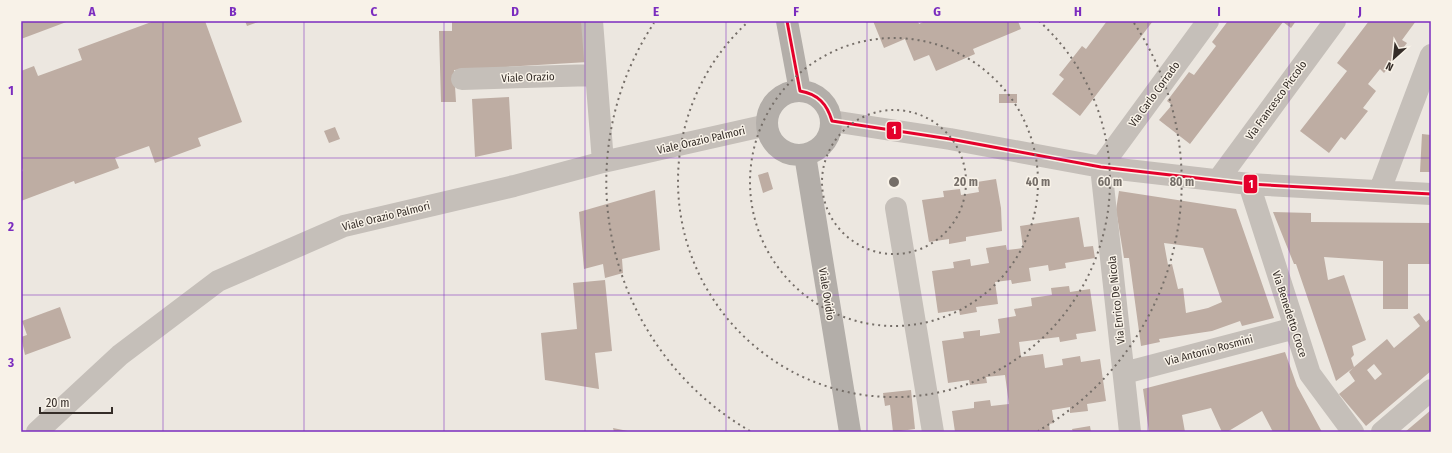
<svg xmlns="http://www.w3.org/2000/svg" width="1452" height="453" font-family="'Fira Sans Condensed',sans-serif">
<rect width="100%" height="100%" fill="#ece7e0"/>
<!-- building -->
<path fill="#beada3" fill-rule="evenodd" d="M21 21H69L21 39Z
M154 21H205L242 122 198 138 201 146 155 163 149 146 115 158 119 168 75 184 74 181 21 201V172L23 171 21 165V71L34 66 38 76 82 60 78 49Z
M245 21H261L247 26Z
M452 21H586L588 62 454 70 456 102H441L439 31H452Z
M873 21H918L919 24 925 21H1018L1021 29 973 49 975 54 936 71 929 55 914 61 905 39 884 48Z
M1107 21H1153L1080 116 1052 94 1064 79 1059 75 1082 46 1086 49Z
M1228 21H1296L1291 28 1283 22 1190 144 1159 120 1172 105 1167 101 1189 72 1194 75 1216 46 1212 42Z
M1369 21H1416L1402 40 1407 43 1384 73 1380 69 1368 84 1376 91 1363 108 1368 111 1345 140 1341 137 1329 153 1300 131 1347 71 1337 63Z
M999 94H1017V103H999Z
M509 97 512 149 475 157 472 99Z
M335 127 340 139 329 143 324 131Z
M1422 134 1431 135V172H1420Z
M768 172 773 189 763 193 758 175Z
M996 179 1001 208 1002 231 966 237V241L949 244V239L929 242 922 200 944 197 943 191 960 189 961 195 979 192 977 182Z
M655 190 660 250 622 259 623 273 605 278 603 264 584 269 579 212Z
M1119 191 1236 209 1274 318 1242 326 1240 321 1212 331 1159 339 1160 342 1141 346 1129 258H1124L1116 210ZM1164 243 1203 248 1222 302 1208 308 1186 313 1183 288 1178 289 1172 264 1168 265Z
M1273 212 1311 213V222L1431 223V264H1408V309H1383V261L1324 257 1328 280 1344 275 1366 340 1352 346 1354 355 1351 358 1354 367 1387 339 1394 348 1420 326 1413 317 1419 313 1426 322 1431 318V371L1366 426 1339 394 1355 381 1349 372 1353 368 1336 381 1296 264H1294ZM1374 364 1382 374 1375 380 1367 370Z
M1079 217 1084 247 1093 246 1095 258 1065 263 1066 268 1049 271 1048 265 1029 268 1031 281 1012 284 1011 280 995 282 998 304 976 307 977 312 960 315 959 310 938 313 932 271 954 268 953 262 970 259 971 266 989 263 986 248 1006 245 1007 250 1023 248 1020 226Z
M605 280 612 351 595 353 599 389 545 380 541 333 577 329 573 283Z
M1069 286 1070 292 1090 289 1096 331 1076 334 1077 339 1060 342 1059 337 1019 342 1021 357 1043 354 1045 368 1063 365 1062 359 1080 356 1081 362 1100 359 1106 401 1087 404 1088 411 1070 413V407L1052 410 1054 423 1049 424 1050 432H955L952 411 974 408V402L990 400 991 406 1009 404 1005 375 986 377 987 383 970 385 969 380 948 383 942 341 964 338 963 332 980 330V336L1000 333 998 319 1016 316 1014 309 1032 306 1031 298 1052 295 1051 288Z
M60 307 71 338 25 355 21 337 27 335 22 321Z
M1285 352 1297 386 1322 432H1273L1262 411 1227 432H1222L1211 408 1182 415 1185 432H1149L1143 389Z
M911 390 915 429 893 432 890 405 885 406 883 393Z
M1431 410V432H1405Z
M1090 426 1091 432H1073L1072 429Z
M613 428 628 431V432H614Z"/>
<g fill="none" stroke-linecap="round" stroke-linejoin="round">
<!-- minor -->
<path stroke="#c5bfb9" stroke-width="22" d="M592 21 603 162
M462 79 595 75
M832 121 950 139 1101 167 1249 184 1431 194
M1218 180 1335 21
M1249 184 1310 374 1353 432
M1380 190 1431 55
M896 208 933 432
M1124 373 1295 328
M37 432 120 355 218 281 344 226 514 186 603 162 767 125
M1130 432 1101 167 1208 21
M1382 432 1431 390"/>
<!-- major -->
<path stroke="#b3aea9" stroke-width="22" d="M787 21 800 91
M767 123a32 32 0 1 1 64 0a32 32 0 1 1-64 0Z
M805 155 850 432"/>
<defs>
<path id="bus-1" d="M787 21 800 91C818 94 827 104 832 121L950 139 1101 167 1249 184 1431 194"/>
</defs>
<!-- bus-1 casing -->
<use href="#bus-1" stroke="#f8f2e8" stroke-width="6"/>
<!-- bus-1 -->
<use href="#bus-1" stroke="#e4002b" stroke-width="3"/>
</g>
<!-- grid -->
<path fill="none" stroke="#7b2cbf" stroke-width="1" stroke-opacity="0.55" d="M163 21V432M304 21V432M444 21V432M585 21V432M726 21V432M867 21V432M1008 21V432M1148 21V432M1289 21V432M21 158H1431M21 295H1431"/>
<!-- distance rings -->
<g fill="none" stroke="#756e68" stroke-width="2" stroke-dasharray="2 4">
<circle cx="894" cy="182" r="72"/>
<circle cx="894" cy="182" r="144"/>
<path d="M1039 21A216 216 0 1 1 749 21"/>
<path d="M750 431A288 288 0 0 1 654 23M1134 23A288 288 0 0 1 1038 431"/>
</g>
<g text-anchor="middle" stroke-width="3" stroke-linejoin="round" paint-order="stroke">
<!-- street labels -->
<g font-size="11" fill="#352d28" stroke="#f8f2e8">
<text transform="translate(528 77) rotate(-2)" y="4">Viale Orazio</text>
<text transform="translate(1154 94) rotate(-54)" y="4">Via Carlo Corrado</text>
<text transform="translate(1276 100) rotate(-54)" y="4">Via Francesco Piccolo</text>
<text transform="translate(701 140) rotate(-13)" y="4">Viale Orazio Palmori</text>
<text transform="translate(386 216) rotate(-14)" y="4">Viale Orazio Palmori</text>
<text transform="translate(827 294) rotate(81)" y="4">Viale Ovidio</text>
<text transform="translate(1116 300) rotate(-96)" y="4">Via Enrico De Nicola</text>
<text transform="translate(1290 314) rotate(72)" y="4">Via Benedetto Croce</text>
<text transform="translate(1209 350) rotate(-15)" y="4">Via Antonio Rosmini</text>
</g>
</g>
<circle cx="894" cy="182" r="6" fill="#756e68" stroke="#f8f2e8" stroke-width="2"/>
<g font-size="12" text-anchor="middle" font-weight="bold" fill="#756e68" stroke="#f8f2e8" stroke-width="3" stroke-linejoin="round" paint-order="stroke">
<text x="966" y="186">20 m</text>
<text x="1038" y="186">40 m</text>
<text x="1110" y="186">60 m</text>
<text x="1182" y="186">80 m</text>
</g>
<g stroke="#f8f2e8" stroke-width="1.5">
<rect x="886" y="121" width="16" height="19" rx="4" fill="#e4002b"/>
<rect x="1243" y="174" width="15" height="20" rx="4" fill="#e4002b"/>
</g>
<g font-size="11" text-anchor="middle" font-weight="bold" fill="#fff">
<text x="894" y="134">1</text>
<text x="1251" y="188">1</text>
</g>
<!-- border -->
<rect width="1452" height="453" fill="none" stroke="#f8f2e8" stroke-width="44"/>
<!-- north arrow -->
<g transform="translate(1394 58) rotate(207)" stroke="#f8f2e8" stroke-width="3" paint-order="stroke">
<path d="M0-3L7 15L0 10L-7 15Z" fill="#352d28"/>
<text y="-6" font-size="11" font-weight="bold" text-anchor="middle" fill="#352d28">N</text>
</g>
<!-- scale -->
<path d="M40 407v6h72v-6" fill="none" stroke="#352d28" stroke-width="2"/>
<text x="46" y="407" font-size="12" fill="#352d28" stroke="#f8f2e8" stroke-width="3" paint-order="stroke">20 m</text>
<rect x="22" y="22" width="1408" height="409" fill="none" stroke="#7b2cbf" stroke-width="1.5"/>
<g font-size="13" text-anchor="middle" font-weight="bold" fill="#7b2cbf">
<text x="92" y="16">A</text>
<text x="233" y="16">B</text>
<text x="374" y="16">C</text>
<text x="515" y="16">D</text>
<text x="656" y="16">E</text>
<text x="796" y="16">F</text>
<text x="937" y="16">G</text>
<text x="1078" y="16">H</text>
<text x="1219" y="16">I</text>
<text x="1360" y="16">J</text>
<text x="11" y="95">1</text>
<text x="11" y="231">2</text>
<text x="11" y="367">3</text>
</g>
</svg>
